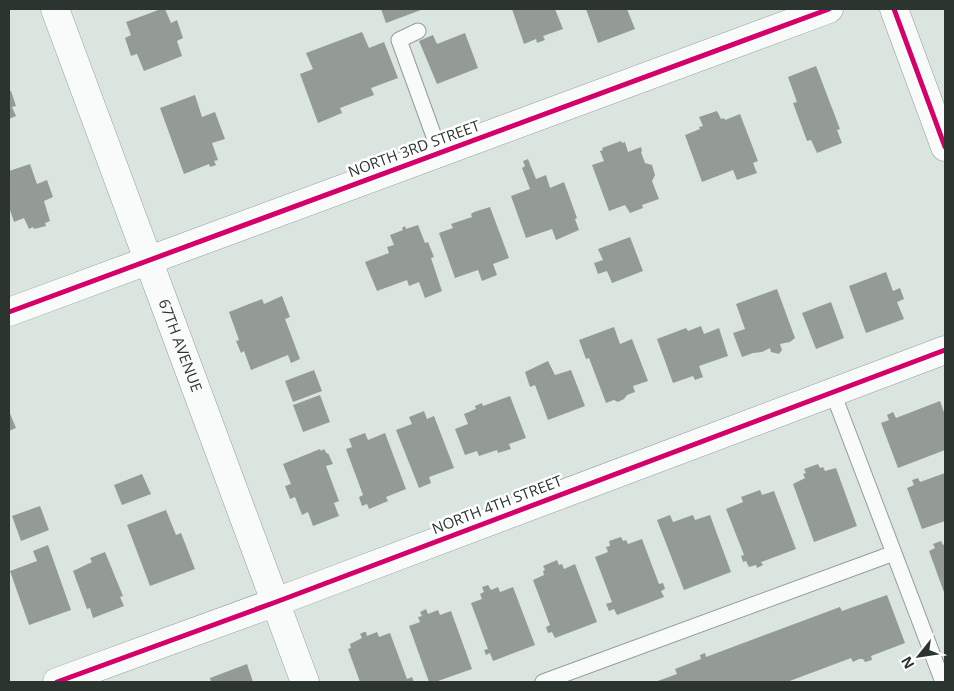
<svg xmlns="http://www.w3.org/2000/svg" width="954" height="691" font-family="'Open Sans',sans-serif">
<rect width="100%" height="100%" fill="#dae5e0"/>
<!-- building -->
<path fill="#949b96" d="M161 9H165L171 23 177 20 183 38 177 41 182 56 144 71 137 54 131 56 125 38 131 35 126 22Z
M381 9H421V10L386 23Z
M512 9H555L563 29 543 36 545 40 537 43 536 39 524 44Z
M586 9H627L635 29 598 43Z
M362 32 369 48 384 42 398 78 371 88 374 95 340 108 342 113 318 123 300 74 313 69 306 53Z
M465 33 478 68 437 84 419 41 433 35 437 44Z
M816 66 840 129 837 130 842 143 817 153 811 140 807 141 793 103 797 102 788 77Z
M9 91H11L16 106 12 107 16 116 9 119Z
M195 95 202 117 215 112 225 139 212 143 218 160 214 161 216 165 210 167 209 164 184 174 160 108Z
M717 111 721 119 724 118 725 120 740 114 758 161 753 163 757 173 737 180 733 170 702 182 685 135 700 129 699 127 703 126 699 117Z
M621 141 622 143 625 142 628 152 641 147 642 151 641 152 645 163 652 165 655 175 652 181 659 199 642 205 643 208 630 213 625 205 609 211 592 165 604 161 600 151 603 150 602 148Z
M528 159 536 179 546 175 550 188 564 182 577 218 575 219 579 230 556 240 552 229 526 238 511 196 530 189 522 168 525 166 523 161Z
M30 164 37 184 47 180 53 197 44 201 50 221 45 223 46 226 34 229 33 227 29 229 24 218 14 222 9 207V171Z
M490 207 509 258 493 264 497 275 482 281 478 270 455 278 439 233 453 228 451 224 472 217 471 214 474 212Z
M418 225 425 243 428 242 434 257 431 258 442 291 425 298 419 282 409 286 407 280 377 291 365 262 389 253 387 247 394 245 390 235 403 230 402 228 405 226 406 229Z
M630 237 643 271 612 283 607 271 598 274 594 263 603 260 598 249Z
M886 272 893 291 900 288 904 299 897 302 904 319 866 333 849 286Z
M777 289 795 338 790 342 780 344 782 350 779 354 771 352 770 348 762 352 753 353 742 357 733 333 745 329 736 304Z
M282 296 290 317 285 319 300 359 291 363 288 355 251 370 244 351 241 353 236 341 239 340 229 312 262 299 264 304Z
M831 302 844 338 816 349 802 313Z
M701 326 704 334 719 328 728 356 699 366 703 377 695 380 693 376 673 383 657 339 686 328 688 331Z
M614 327 620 344 632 339 648 381 633 386 635 392 627 395 624 399 618 402 614 400 606 403 589 358 586 359 579 340Z
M548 361 555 375 571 370 585 406 548 420 535 385 530 387 525 372Z
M314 370 322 391 293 402 285 381Z
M320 395 330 422 303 432 293 405Z
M510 396 526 438 509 444 511 449 498 453 497 450 479 456 477 451 465 455 455 429 468 424 464 414 476 409 475 406 482 403 483 406Z
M940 401 945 415V450L898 468 881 423 889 420 887 415 893 412 896 418Z
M9 411 16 428 9 431Z
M424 411 427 419 434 416 454 468 429 477 431 483 419 488 396 430 412 424 409 417Z
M365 433 368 440 385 433 406 489 386 497 388 501 369 509 367 504 362 506 359 497 363 495 346 449 352 447 349 439Z
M320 449 321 451 324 449 327 454 328 453 333 464 326 466 339 501 334 503 339 516 313 526 308 512 302 515 295 497 290 499 285 486 291 484 283 464Z
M818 464 820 468 823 467 825 471 836 468 857 526 814 542 793 484 805 478 803 474 806 473 804 469Z
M945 473V521L922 529 907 488 914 485 912 480 918 478 920 482Z
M142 474 151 494 122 505 114 485Z
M760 490 762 495 774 491 796 549 761 562 763 565 757 568 756 565 749 567 746 561 743 562 741 556 744 555 726 509 743 502 741 497Z
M40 506 49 530 21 541 12 516Z
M166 510 176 535 181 533 195 569 150 586 127 525Z
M670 515 673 522 693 515 695 520 710 515 731 572 684 590 657 520Z
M621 537 623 541 626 540 628 544 642 539 659 584 663 583 665 589 661 591 664 597 617 615 614 609 609 611 606 604 612 602 595 557 608 552 606 547 610 546 609 541Z
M941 541 943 545 945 544V595L929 551 935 548 933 544Z
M48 545 71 610 29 625 10 571 37 561 33 551Z
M105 552 123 596 120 597 124 606 93 618 90 608 87 609 73 571 92 562 90 558Z
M557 560 559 565 562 564 564 569 575 564 597 622 555 638 552 632 548 633 546 627 550 625 533 580 544 575 543 571 545 570 543 566Z
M488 585 491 590 498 587 500 592 513 587 535 645 493 661 490 653 486 655 484 650 488 649 471 603 482 599 480 594 484 592 482 587Z
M887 595 905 643 871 656 872 660 865 662 863 659H859L853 662 851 658 787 682H655L677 674 675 669 701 659 700 655 705 653 706 657 840 607 842 611Z
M426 609 428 614 438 610 440 615 451 611 472 669 435 682H429L409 626 420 622 418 617 422 616 420 612Z
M364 632H366L367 636 377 632 379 637 390 633 407 679 412 677 414 682H360L348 649 351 648 350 644 362 638 360 634Z
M247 664 253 682H211L210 678Z"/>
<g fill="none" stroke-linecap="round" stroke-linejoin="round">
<defs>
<path id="service" d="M418 31 399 40 440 153
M833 393 943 682
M543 682 894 553"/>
<g id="minor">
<path id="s1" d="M55 9 305 682"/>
<path d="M9 312 829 9"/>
<path d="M57 682 276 602 945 350"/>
</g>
<path id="tertiary" d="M894 9 945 147"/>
</defs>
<!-- service casing -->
<use href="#service" stroke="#949c98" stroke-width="17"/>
<!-- minor casing -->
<use href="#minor" stroke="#949c98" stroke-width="29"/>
<!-- tertiary casing -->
<use href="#tertiary" stroke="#949c98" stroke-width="29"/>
<!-- service -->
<use href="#service" stroke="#f9fbfa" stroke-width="15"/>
<!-- minor -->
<use href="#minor" stroke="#f9fbfa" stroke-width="28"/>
<!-- tertiary -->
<use href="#tertiary" stroke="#f9fbfa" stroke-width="28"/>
<defs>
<path id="cycleway" d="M894 9 945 147
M9 312 829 9
M57 682 276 602 945 350"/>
</defs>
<!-- cycleway casing -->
<use href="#cycleway" stroke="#fff" stroke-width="8"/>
<!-- cycleway -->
<use href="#cycleway" stroke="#d6006c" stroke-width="5"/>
</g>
<g text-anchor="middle" stroke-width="5" stroke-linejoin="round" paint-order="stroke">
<!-- street labels -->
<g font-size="15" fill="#2c3430" stroke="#fff">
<text transform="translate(414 149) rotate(-20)" y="5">NORTH 3RD STREET</text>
<text dy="5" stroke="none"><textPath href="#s1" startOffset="359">67TH AVENUE</textPath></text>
<text transform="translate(497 505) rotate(-21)" y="5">NORTH 4TH STREET</text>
</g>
</g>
<!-- border -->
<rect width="954" height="691" fill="none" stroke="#2c3430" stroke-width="20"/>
<!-- north arrow -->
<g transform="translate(919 656) rotate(240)" stroke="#ffffff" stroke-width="4" paint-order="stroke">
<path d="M0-4L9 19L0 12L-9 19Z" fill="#2c3430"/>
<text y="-8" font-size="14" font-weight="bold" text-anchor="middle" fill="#2c3430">N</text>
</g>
</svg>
